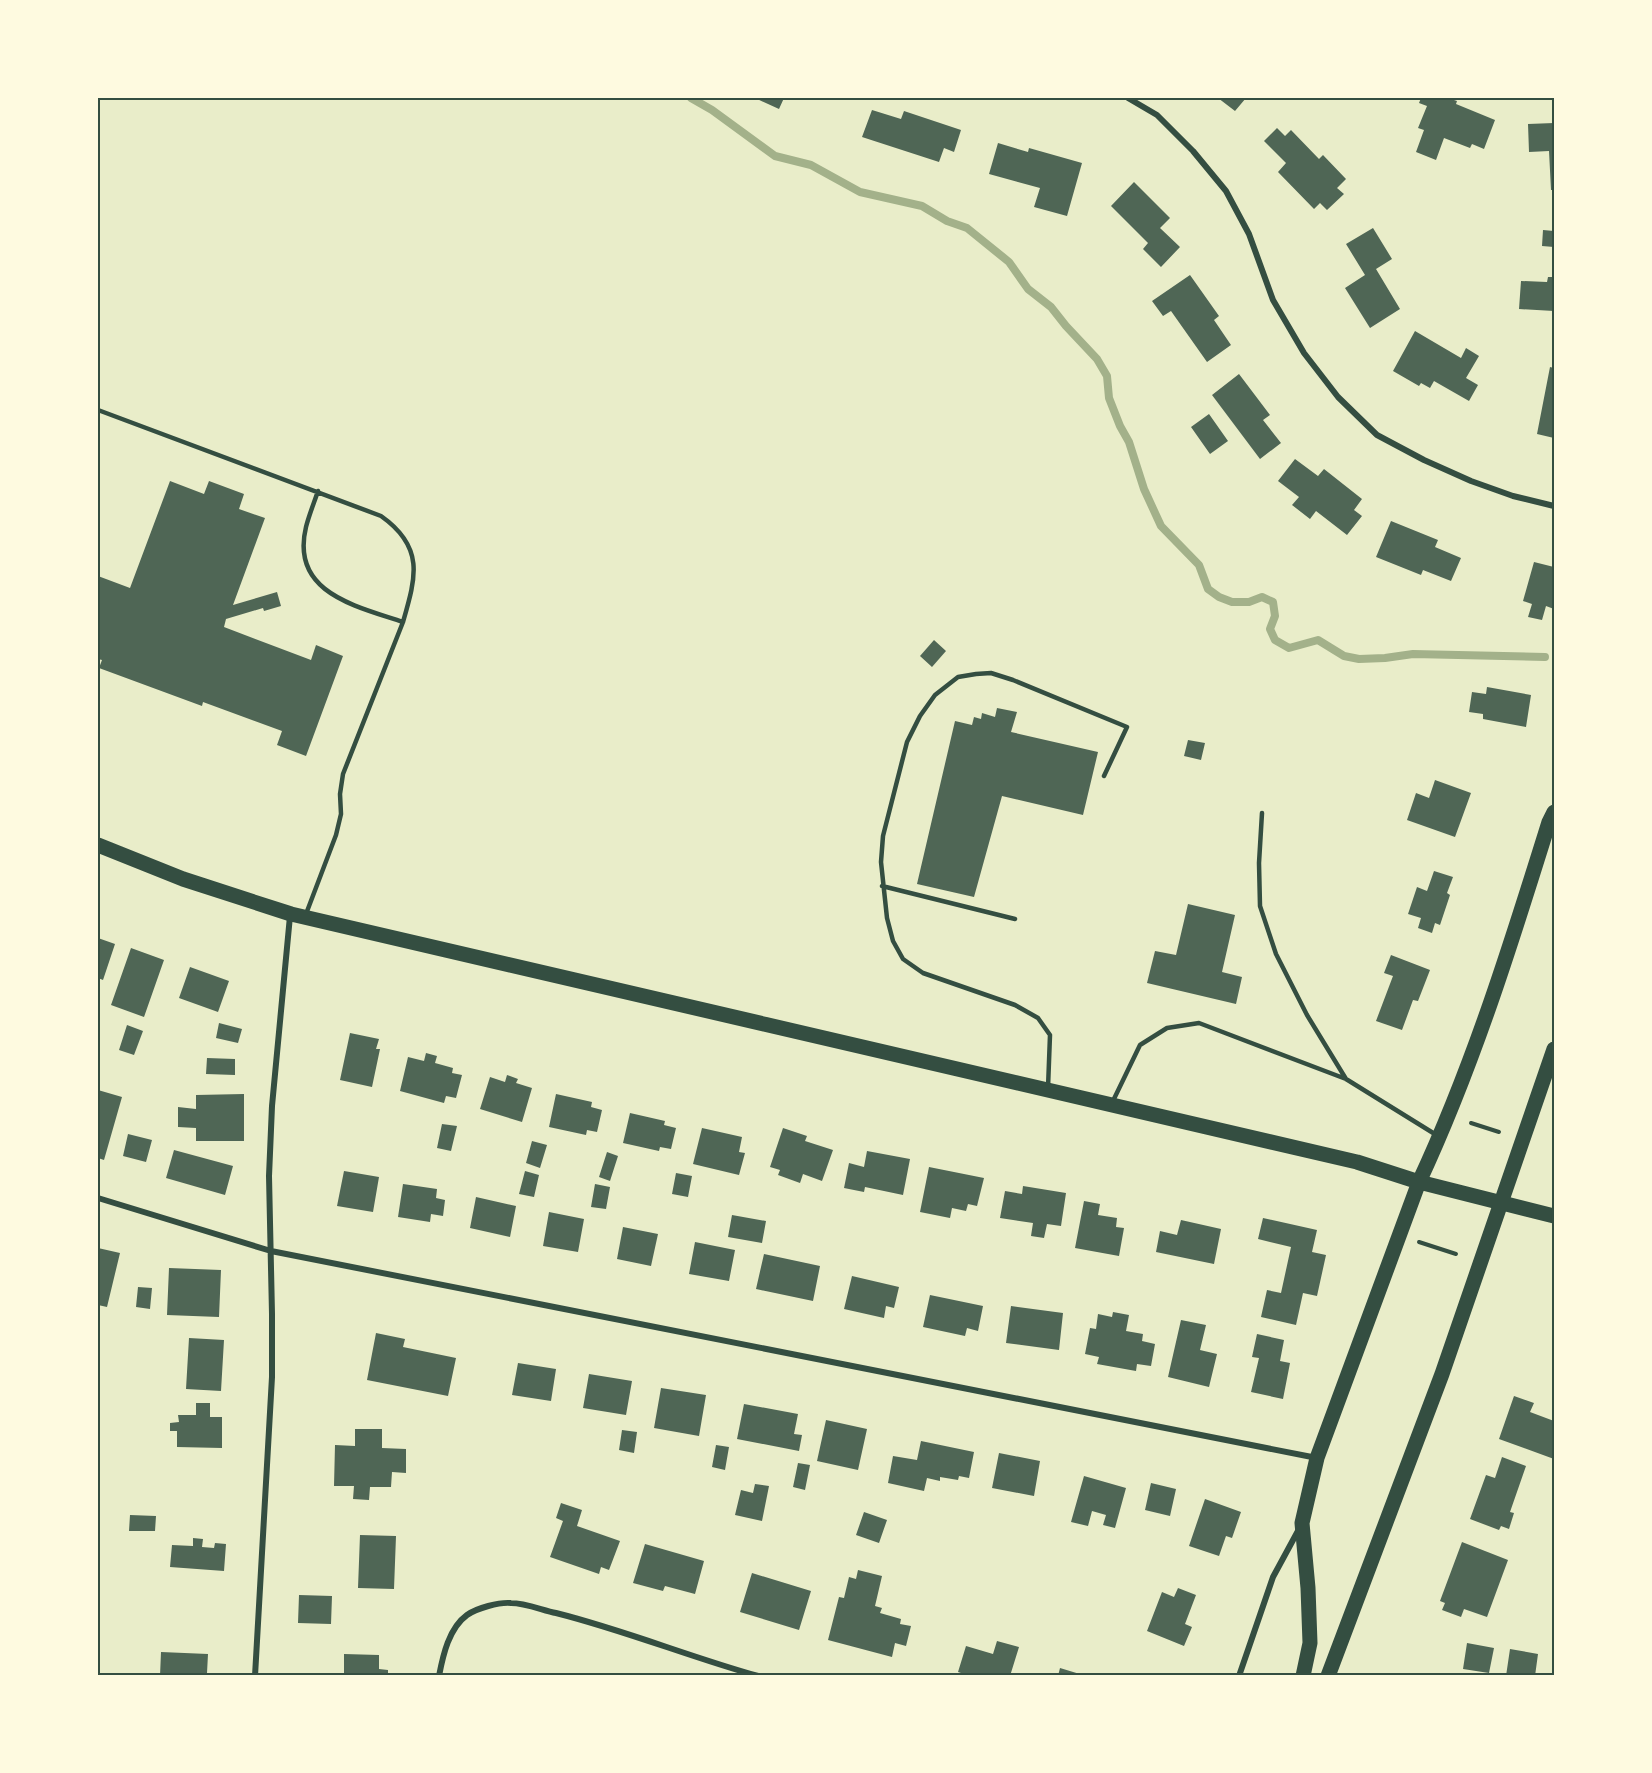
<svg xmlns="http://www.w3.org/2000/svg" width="1652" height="1773" font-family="'Fira Sans',sans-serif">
<rect width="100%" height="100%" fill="#e9edc9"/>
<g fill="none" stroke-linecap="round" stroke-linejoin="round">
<!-- stream -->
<path stroke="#a3b18a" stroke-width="8" d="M691 98 712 110 775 156 811 165 860 192 922 206 947 221 967 228 1009 262 1028 289 1051 307 1066 326 1097 359 1107 376 1109 398 1120 426 1129 442 1144 489 1161 526 1199 565 1208 589 1219 597 1232 602H1249L1262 597 1273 602 1275 616 1270 629 1275 640 1289 648 1318 640 1344 656 1359 659 1385 658 1413 654 1545 657"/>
</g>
<!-- building -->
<path fill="#4f6655" d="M755 98H784L779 109Z
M1218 98H1246L1235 111Z
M1421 98H1448L1457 101 1456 104 1495 120 1484 149 1472 144 1470 148 1444 138 1436 160 1416 152 1424 130 1418 128 1427 106 1419 103Z
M872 110 901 119 904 111 961 130 954 152 944 148 939 162 862 137Z
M1554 123V190H1551L1549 151 1529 152 1528 124Z
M1277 128 1285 136 1291 130 1319 159 1323 155 1346 179 1337 188 1344 194 1327 210 1320 203 1314 209 1278 172 1286 163 1264 141Z
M998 143 1028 152 1029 148 1082 163 1067 216 1034 207 1040 188 989 174Z
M1134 182 1170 218 1160 228 1180 247 1161 267 1143 249 1148 243 1111 206Z
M1373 228 1392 259 1376 269 1400 309 1370 328 1345 288 1365 275 1346 244Z
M1543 230 1554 231V247L1542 246Z
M1190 275 1219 316 1214 320 1231 345 1207 362 1171 311 1163 316 1152 301Z
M1548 277H1554V311L1519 309 1521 281 1547 282Z
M1415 331 1461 358 1466 348 1479 356 1466 378 1478 385 1469 401 1434 381 1430 388 1421 383 1419 386 1393 371Z
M1550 367 1554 368V438L1537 434Z
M1239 374 1270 415 1263 420 1281 443 1260 459 1212 395Z
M1209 414 1228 441 1210 454 1191 427Z
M1295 459 1318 476 1324 469 1362 499 1354 510 1362 516 1347 535 1316 511 1310 519 1292 505 1299 497 1278 481Z
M170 481 204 494 209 481 244 494 239 509 265 518 233 605 277 592 281 606 264 611 263 608 226 619 224 627 311 660 316 645 343 656 306 756 277 745 282 731 203 702 202 706 99 668 102 660 98 659V576L130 588Z
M1391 521 1438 540 1435 547 1461 558 1451 581 1423 570 1421 575 1376 557Z
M1534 562 1554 567V609L1546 606 1542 620 1528 617 1532 604 1523 601Z
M934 640 946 651 932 667 920 656Z
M1487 687 1531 695 1526 727 1483 719V714L1469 712 1472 692 1486 694Z
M997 708 1017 712 1011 732 1098 752 1083 815 1002 796 974 897 917 884 955 721 972 725 974 717 981 719 982 713 995 717Z
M1188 740 1205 743 1201 760 1184 756Z
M1435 780 1471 793 1455 837 1407 820 1416 793 1429 798Z
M1434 871 1453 877 1447 893 1450 895 1440 925 1435 923 1432 933 1418 928 1421 918 1408 914 1417 887 1427 891Z
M1188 904 1235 915 1222 972 1242 977 1236 1004 1147 983 1155 951 1176 955Z
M98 938 115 944 103 980 98 978Z
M131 948 164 960 144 1017 111 1005Z
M1391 955 1430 970 1418 1001 1413 1000 1402 1030 1376 1021 1393 976 1384 973Z
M190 967 229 981 218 1012 179 998Z
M219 1023 242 1029 238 1043 216 1038Z
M127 1025 143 1031 134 1055 119 1050Z
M350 1033 379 1039 376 1049H380L372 1087 340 1080Z
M426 1053 437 1056 435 1063 453 1068 452 1073 462 1075 456 1098 446 1096 444 1103 400 1091 408 1057 424 1061Z
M207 1058 235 1059V1075L206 1074Z
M507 1075 518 1079 516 1083 532 1088 522 1122 480 1109 490 1077 505 1082Z
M98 1090 122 1097 104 1160 98 1158Z
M244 1094V1141H196V1128L178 1127V1107L196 1109V1095Z
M556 1094 592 1102 591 1107 602 1110 597 1132 587 1130 586 1135 549 1127Z
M630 1113 665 1121 664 1125 676 1128 671 1149 660 1147 659 1151 623 1143Z
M442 1124 457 1126 451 1151 437 1148Z
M702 1128 742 1137 739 1152 745 1153 739 1175 693 1164Z
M783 1128 807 1136 805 1141 833 1150 822 1181 803 1174 800 1183 778 1175 780 1170 770 1167Z
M128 1134 152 1140 146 1162 123 1156Z
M532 1141 547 1145 540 1168 526 1163Z
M174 1150 233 1166 225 1195 166 1178Z
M867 1151 910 1159 903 1195 865 1187 864 1192 844 1188 849 1163 864 1167Z
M607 1152 618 1156 610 1181 599 1177Z
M929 1167 984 1178 977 1206 968 1204 966 1211 952 1208 950 1218 920 1212Z
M344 1171 379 1177 373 1212 337 1206Z
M525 1171 539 1175 534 1197 519 1194Z
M676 1173 692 1176 688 1197 672 1194Z
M403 1184 437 1189 436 1198 445 1200 443 1216 431 1214 430 1222 398 1217Z
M595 1184 610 1187 606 1209 591 1207Z
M1023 1186 1066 1193 1061 1226 1047 1224 1044 1238 1031 1236 1033 1223 1000 1218 1005 1191 1022 1194Z
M476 1197 516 1206 510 1237 470 1228Z
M1084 1201 1100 1204 1098 1215 1117 1218 1116 1227 1124 1228 1119 1256 1075 1248Z
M549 1212 584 1219 578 1252 543 1246Z
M732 1215 766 1221 762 1243 728 1237Z
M1263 1218 1317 1230 1312 1252 1326 1255 1317 1296 1303 1293 1296 1325 1261 1317 1267 1290 1281 1293 1291 1247 1258 1239Z
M1181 1220 1221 1229 1214 1264 1156 1252 1160 1231 1177 1235Z
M623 1227 658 1234 651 1266 617 1259Z
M695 1242 735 1250 729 1281 689 1274Z
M98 1248 120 1253 107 1307 98 1305Z
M764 1254 820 1266 813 1301 756 1289Z
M169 1268 221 1270 219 1317 167 1315Z
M852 1276 899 1287 894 1308 886 1306 884 1318 844 1309Z
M138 1287 152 1288 150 1309 136 1307Z
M930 1295 983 1306 978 1331 967 1328 965 1336 923 1327Z
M1011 1306 1063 1313 1059 1350 1006 1343Z
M1113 1312 1129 1315 1126 1331 1143 1334 1142 1341 1155 1344 1151 1366 1137 1364 1136 1371 1097 1364 1099 1357 1085 1354 1090 1328 1096 1329 1098 1314 1112 1317Z
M1181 1320 1206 1325 1200 1350 1217 1354 1209 1387 1168 1377Z
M376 1333 405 1339 403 1347 456 1358 448 1396 367 1380Z
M1257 1334 1284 1340 1280 1361 1290 1363 1283 1399 1251 1392 1259 1358 1252 1357Z
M189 1338 224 1340 221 1391 186 1389Z
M518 1363 556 1369 551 1401 512 1395Z
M589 1374 632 1381 626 1415 583 1408Z
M661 1388 706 1395 699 1436 654 1428Z
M1514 1396 1534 1403 1530 1412 1554 1421V1459L1499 1439Z
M196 1403H210V1417H222V1448L177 1447V1431H170V1423L179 1422 178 1415H196Z
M744 1404 798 1414 794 1434 802 1435 799 1451 737 1439Z
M826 1420 867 1429 858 1470 817 1461Z
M355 1429H382V1448L406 1449V1473L392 1472 391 1487H370L369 1500 353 1499 354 1486H334L335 1445 355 1446Z
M622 1430 637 1432 634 1453 619 1450Z
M921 1441 974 1452 969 1478 959 1476 958 1480 940 1477V1481L927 1478 924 1491 888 1483 893 1456 917 1460Z
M716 1445 729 1447 725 1470 712 1467Z
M999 1453 1040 1461 1034 1496 992 1488Z
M1502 1457 1526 1466 1510 1512 1514 1513 1509 1529 1501 1526 1499 1530 1470 1519 1486 1475 1495 1478Z
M798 1463 810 1465 805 1490 793 1487Z
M1084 1476 1126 1488 1115 1528 1103 1525 1106 1515 1092 1511 1088 1526 1071 1522Z
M1151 1483 1176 1489 1170 1516 1145 1510Z
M755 1484 769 1486 762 1521 735 1515 741 1490 753 1493Z
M1205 1499 1241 1512 1232 1538 1226 1536 1219 1556 1189 1546Z
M561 1503 582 1510 577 1526 620 1541 609 1570 601 1567 599 1574 550 1557 563 1521 556 1518Z
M864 1512 887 1520 879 1543 856 1535Z
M130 1515 156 1516 155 1531H129Z
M360 1535 396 1536 394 1589 358 1588Z
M193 1538 203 1539 202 1547 214 1548 215 1543 226 1544 224 1571 170 1567 172 1545 193 1546Z
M1462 1542 1508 1560 1487 1617 1464 1609 1461 1617 1442 1610 1445 1603 1440 1601Z
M645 1544 704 1561 695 1594 665 1586 663 1591 633 1583Z
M858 1570 882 1576 875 1606 882 1608 880 1613 901 1619 900 1624 911 1626 906 1646 895 1643 892 1657 828 1640 839 1597 844 1598 849 1577 856 1579Z
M752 1573 811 1591 799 1630 740 1612Z
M1178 1588 1196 1595 1185 1624 1192 1627 1184 1646 1147 1631 1162 1592 1174 1597Z
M299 1595 332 1596 331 1624 298 1623Z
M997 1641 1019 1647 1010 1676H970L958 1672 966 1646 993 1654Z
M1467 1643 1494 1648 1489 1673 1463 1669Z
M1510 1649 1538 1654 1535 1676H1506Z
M161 1652 208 1654 207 1673H211V1676H160Z
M344 1654 379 1655V1669L388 1670V1676H344Z
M1060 1668 1083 1675V1676H1058Z"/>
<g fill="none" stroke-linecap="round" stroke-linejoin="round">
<!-- path -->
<path stroke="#344e41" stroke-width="4" d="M1471 1123 1499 1132
M1419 1242 1456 1254"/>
<!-- service -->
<path stroke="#344e41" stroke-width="4.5" d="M98 410 381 516C425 547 416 577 403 622L343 774 340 794 341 814 336 835 306 914
M318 491C314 503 309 515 306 527 290 593 356 606 403 622
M1262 813 1259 863 1260 906 1276 954 1307 1015 1346 1079
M882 886 1015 919
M1048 1088 1050 1035 1038 1018 1015 1005 923 973 903 959 893 941 887 918 881 862 883 836 907 742 920 716 935 695 958 677 976 674 991 673 1013 680 1127 727 1104 776
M1112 1103 1140 1045 1167 1028 1199 1023 1346 1079 1438 1136"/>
<!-- minor -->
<path stroke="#344e41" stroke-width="6" d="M1128 98 1157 115 1193 151 1226 191 1249 234 1273 300 1304 353 1338 397 1377 435 1424 460 1471 481 1513 496 1554 506
M98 1198 271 1251 1317 1458
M255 1676 272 1377V1314L269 1176 272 1106 290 916
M439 1676C443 1655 449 1628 467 1615 477 1608 499 1602 511 1603 525 1603 542 1610 556 1613 624 1630 690 1657 758 1676
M1239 1676 1273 1577 1299 1529"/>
<!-- primary -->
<path stroke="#344e41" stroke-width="15" d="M98 845 183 879 291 914 1357 1162 1419 1182 1554 1216
M1303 1676 1310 1643 1308 1588 1302 1523 1317 1458 1419 1182C1473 1066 1511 944 1549 822L1554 812
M1328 1676 1442 1374 1554 1049"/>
</g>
<!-- border -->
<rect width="1652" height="1773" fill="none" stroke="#fefae0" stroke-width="198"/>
<rect x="99" y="99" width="1454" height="1575" fill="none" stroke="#344e41" stroke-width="2"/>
</svg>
